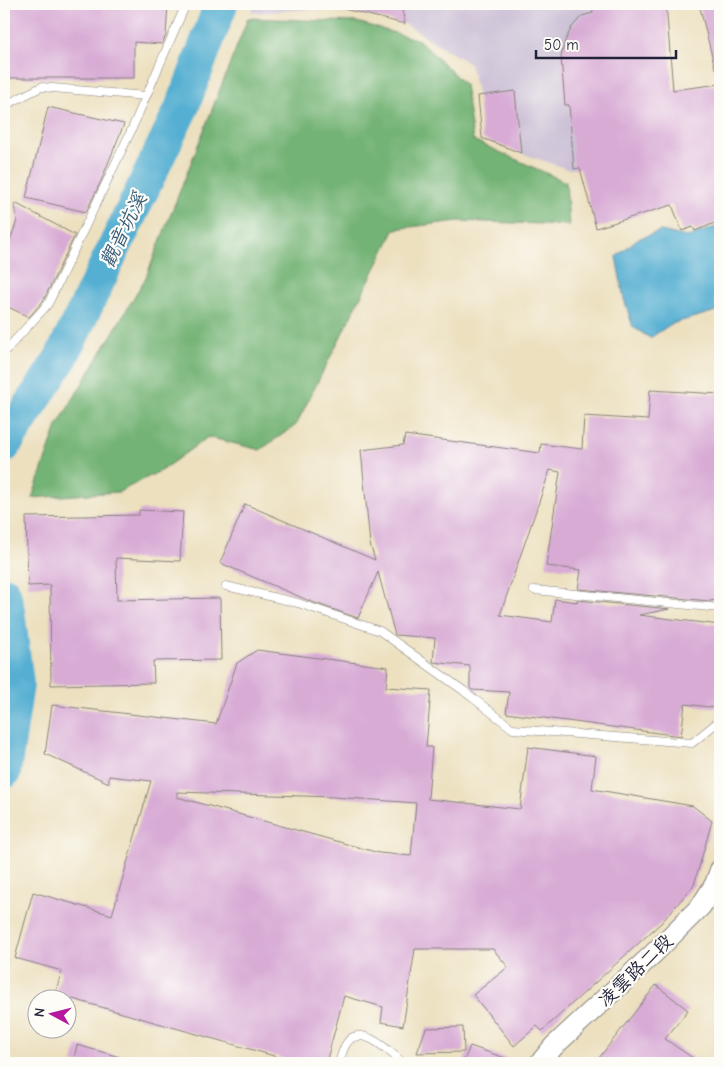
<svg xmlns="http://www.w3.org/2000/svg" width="724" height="1067" font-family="'Comic Neue','LXGW WenKai TC',sans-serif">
<rect width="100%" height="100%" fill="#fdfcf7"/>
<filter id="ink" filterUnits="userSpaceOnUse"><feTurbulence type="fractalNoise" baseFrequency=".02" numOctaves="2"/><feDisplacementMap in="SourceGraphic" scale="10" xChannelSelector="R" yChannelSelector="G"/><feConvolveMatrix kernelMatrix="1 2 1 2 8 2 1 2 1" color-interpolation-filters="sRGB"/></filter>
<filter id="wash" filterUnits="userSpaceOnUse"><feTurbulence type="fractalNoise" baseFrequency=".0096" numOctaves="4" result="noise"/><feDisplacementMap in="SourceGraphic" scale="20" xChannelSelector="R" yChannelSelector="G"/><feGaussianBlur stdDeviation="1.12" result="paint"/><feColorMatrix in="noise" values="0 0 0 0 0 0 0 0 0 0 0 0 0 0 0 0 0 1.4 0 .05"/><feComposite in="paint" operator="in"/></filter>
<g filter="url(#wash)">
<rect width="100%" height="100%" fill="#ece0bf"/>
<!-- industrial -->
<path fill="#cbbfd5" d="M255 4H592L593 13 582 16 572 27 565 41 561 57 565 104 569 105 574 169H567L521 153 515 91 478 96 470 64 405 24 362 14 311 9 251 13Z"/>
<!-- forest -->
<path fill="#73b375" stroke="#4a6a58" d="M248 18 357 22 419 40 465 85 473 140 566 182 569 225 458 221 395 229 296 425 260 450 208 437 162 470 119 492 32 498 57 426 146 277Z"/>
<!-- water -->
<path fill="#54afd2" stroke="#3b6886" d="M718 226 720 230V310L671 324 650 338 633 327 624 299 616 257 637 239 661 231 687 237Z"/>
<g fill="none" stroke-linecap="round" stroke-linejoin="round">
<!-- river -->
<path stroke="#54afd2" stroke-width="34" d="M4 446 61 358 183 105 221 4
M4 593 8 611 17 684 4 772"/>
</g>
<g id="blocks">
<!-- building -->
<path fill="#d8abd5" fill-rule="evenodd" d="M5 4H168L166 35 162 44 134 42V78H4V35L6 34Z
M344 4H401L405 24 344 9Z
M592 4H666L673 90 720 84V221L695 231 693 227 682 231 672 205 596 228 580 168 574 169 569 105H565L561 57 565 41 572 27 582 16 593 13Z
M699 4H720V68H715Z
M515 91 521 153 482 138 478 96Z
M48 107 124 124 101 181 86 212 26 198Z
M15 203 75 235 43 301 29 317 4 305V257L17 221Z
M650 390 720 394V599L710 601 578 589 581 570 546 566 560 472 550 470 500 615 552 622 555 599 577 602V600L670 609 639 615 720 625V684L717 708 685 704 681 736 506 713 509 692 472 690 470 688V666L433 662 435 638 395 635 378 572 358 618 312 602 220 563 245 504 375 560 370 544 361 450 403 445 405 435 540 453 541 444 582 449 584 416 648 420Z
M139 510 183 512 180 561 116 558 117 600 220 598 221 660 153 661 154 683 51 685 50 585 28 586 26 517 139 515Z
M257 650 388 667 386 687 431 690 426 747H432L428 799 520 809 528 747 596 756 592 789 693 806 712 821 694 885 662 922 542 1031 537 1026 514 1046 473 995 508 967 493 949H415L403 1026 381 1022 383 1007 344 996 326 1063H299L55 994 62 971 15 958 33 892 112 915 151 781 109 776V783L45 754 52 705 216 724 237 663ZM177 792 334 797 416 803 411 856 379 853 177 797Z
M656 985 688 1010 665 1039 700 1063H595Z
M463 1027 464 1052 417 1053 426 1028Z
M77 1045 127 1059 126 1063H73Z
M470 1046 514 1061V1063H463Z"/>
</g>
</g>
<g filter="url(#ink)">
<use href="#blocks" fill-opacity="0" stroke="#87817d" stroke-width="1"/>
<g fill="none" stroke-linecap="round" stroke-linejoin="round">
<defs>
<path id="service" d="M4 106 41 87 146 96
M4 351 7 349 48 304 131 131 186 4
M226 586 298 603 380 631 464 691 513 729 692 743 719 721 720 718
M534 590 720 608
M4 960V961
M339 1063C341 1057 343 1049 346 1044 360 1021 391 1053 403 1063"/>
<path id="tertiary" d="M540 1063 554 1046 653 954 701 906 715 884 720 870"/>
</defs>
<!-- service casing -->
<use href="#service" stroke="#87817d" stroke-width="9"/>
<!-- tertiary casing -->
<use href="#tertiary" stroke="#87817d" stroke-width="22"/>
<!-- service -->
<use href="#service" stroke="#fff" stroke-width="8"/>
<!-- tertiary -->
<use href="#tertiary" stroke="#fff" stroke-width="20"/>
</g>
</g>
<g text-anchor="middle" stroke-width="4.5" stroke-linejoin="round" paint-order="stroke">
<!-- street labels -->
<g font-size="19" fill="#22223b" stroke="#fdfcf7">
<text transform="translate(635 970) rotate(-44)" y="7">凌雲路二段</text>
</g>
<!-- water labels -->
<g font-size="20" font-style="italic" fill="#365a77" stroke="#fdfcf7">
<text transform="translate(123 230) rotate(-64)" y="7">觀音坑溪</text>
</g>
</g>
<!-- margin -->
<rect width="724" height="1067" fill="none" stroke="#fdfcf7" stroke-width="20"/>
<!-- north arrow -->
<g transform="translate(52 1014) rotate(277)"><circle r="24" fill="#fdfcf7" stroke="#a5a5ac"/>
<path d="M0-4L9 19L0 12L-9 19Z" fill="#b5179e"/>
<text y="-8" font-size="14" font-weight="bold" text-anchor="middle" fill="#22223b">N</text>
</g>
<!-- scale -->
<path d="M536 50v8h140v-8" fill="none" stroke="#22223b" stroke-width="2.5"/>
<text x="544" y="50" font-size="15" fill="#22223b" stroke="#fdfcf7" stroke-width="4" paint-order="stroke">50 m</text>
</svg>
